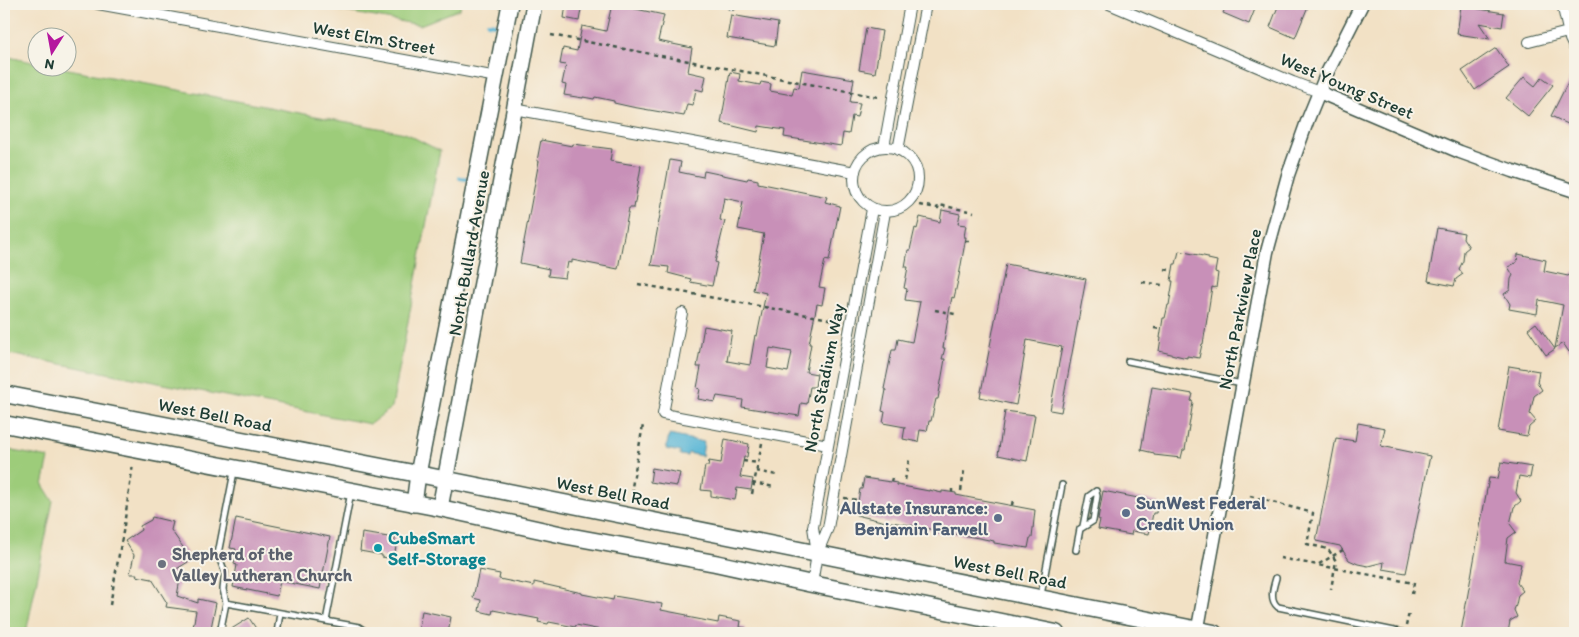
<svg xmlns="http://www.w3.org/2000/svg" width="1579" height="637" font-family="Itim,sans-serif">
<rect width="100%" height="100%" fill="#f7f3e8"/>
<filter id="ink" filterUnits="userSpaceOnUse"><feTurbulence type="fractalNoise" baseFrequency=".02" numOctaves="2"/><feDisplacementMap in="SourceGraphic" scale="10" xChannelSelector="R" yChannelSelector="G"/><feConvolveMatrix kernelMatrix="1 2 1 2 8 2 1 2 1" color-interpolation-filters="sRGB"/></filter>
<filter id="wash" filterUnits="userSpaceOnUse"><feTurbulence type="fractalNoise" baseFrequency=".0096" numOctaves="4" result="noise"/><feDisplacementMap in="SourceGraphic" scale="20" xChannelSelector="R" yChannelSelector="G"/><feGaussianBlur stdDeviation="1.12" result="paint"/><feColorMatrix in="noise" values="0 0 0 0 0 0 0 0 0 0 0 0 0 0 0 0 0 1.4 0 .05"/><feComposite in="paint" operator="in"/></filter>
<g filter="url(#wash)">
<rect width="100%" height="100%" fill="#f2e1c5"/>
<!-- green -->
<path fill="#9dcc7a" stroke="#5e8457" d="M303 4H461L460 9 420 25Z
M4 56 37 63 38 68H63L405 133 440 151 392 407 370 424 4 353Z
M4 449 49 458 43 485 53 501 26 633H4Z"/>
<!-- water -->
<path fill="#56b5d5" stroke="#3a7984" d="M669 435 704 442 702 456 688 453 687 456 680 455V452L666 449Z"/>
<g fill="none" stroke-linecap="round" stroke-linejoin="round">
<!-- stream -->
<path stroke="#56b5d5" stroke-width="4" d="M488 23 495 24
M460 178 467 179"/>
</g>
<g id="blocks">
<!-- building -->
<path fill="#c890b8" fill-rule="evenodd" d="M566 4H582L579 21 564 18Z
M612 4 664 15 658 41 692 48 688 72 706 76 703 91 696 89 693 105 687 104 684 116 632 107 614 103V101L595 97 594 99 583 97V98L564 95 566 85 562 84 566 65 560 64 563 48 577 51 582 26 606 31Z
M1227 4H1257L1249 24 1223 13Z
M1279 4H1309L1295 38 1270 27Z
M1461 6 1504 13 1502 27 1479 23 1490 39 1457 34Z
M731 15 778 23 775 46 727 38Z
M866 28 882 31 875 73 859 70Z
M1496 48 1509 67 1475 90 1462 71Z
M1575 68V115L1570 125 1551 116Z
M802 70 854 79 850 102 860 103 857 117 852 116 849 134 843 133 841 146 784 137 785 130 759 126 758 132 721 123 730 72 740 74 739 81 760 85 761 82 771 84 770 91 792 95 794 87 799 88Z
M1524 77 1535 86 1542 77 1553 85 1528 116 1506 98Z
M541 140 572 146 573 144 612 149 610 161 641 166 634 208H629L618 269 572 260V263L568 262 565 278 548 276 549 269 520 263 537 172 539 161H537Z
M670 160 681 162 679 172 703 177 704 171 747 180 748 178 758 180V183L827 197 825 202 840 206 829 261 825 260 819 287 825 288 822 305 817 304 809 344H811L806 372 817 374 815 387H810L807 404 801 403 799 416 742 407 743 400 717 396 715 402 698 399 700 389 697 388 701 367H697L704 326 732 331 727 361 750 365 755 335 757 336 766 293 753 290 764 234 738 229 743 202 724 198 720 220 725 221 715 262 717 263 712 286 690 282 691 279 668 273 669 267 651 265ZM770 348 792 352 788 372 767 368Z
M942 210 960 214 958 224 966 225 964 237H966L959 276 954 298 952 297 948 318 943 348H945L942 359H945L938 399H936L931 421H929L927 431 920 430 918 442 903 439 905 427 883 423 885 412 882 411 886 390 884 389 892 350H896L898 339 912 342 920 302 905 300 907 289 904 288 908 267H905L908 250H910L915 228 917 229 920 217 940 222Z
M1437 228 1464 233 1463 238 1469 247 1464 251 1463 261 1459 269 1463 274 1456 279 1454 286 1428 281Z
M1179 251 1208 257V259L1217 261 1215 272 1218 273 1216 288 1212 287 1203 344H1202L1199 358 1187 356V358L1159 351 1161 338H1160L1163 318H1165L1168 305H1169L1173 281H1171L1174 264H1176Z
M1518 254 1546 260 1544 271 1568 276 1575 271V347L1569 352 1563 343 1555 348 1563 305 1539 300 1537 314 1509 309 1510 304 1504 294 1510 290 1511 279 1513 275 1508 267 1517 262Z
M1006 264 1086 279 1061 412 1050 410 1062 347 1027 340 1016 405 980 397Z
M1536 323 1555 349 1546 355 1528 329Z
M1509 366 1539 371 1537 382 1542 390 1534 396 1530 414 1536 421 1529 427 1527 436 1498 431Z
M1152 387 1193 394 1191 401 1193 402 1185 450H1183L1181 458 1154 455V453L1141 450Z
M1005 411 1035 415 1027 461 998 455Z
M1358 423 1385 428 1381 446 1430 456 1406 573 1383 569 1384 562 1368 566 1358 564 1349 560 1340 546 1316 541 1336 438 1355 441Z
M725 439 749 444 747 457H744L740 477 753 479 751 490 737 488 735 500 711 496V491L701 490 705 466H708L709 461 721 463Z
M1501 462 1532 467 1530 478 1519 476 1516 493 1521 501 1514 507 1510 524 1516 532 1508 538 1505 561 1521 564 1517 583 1523 591 1518 595 1516 605 1514 610 1517 617 1510 621 1508 633 1461 632 1489 478 1498 479Z
M652 468 680 473 677 486 650 482Z
M864 478 897 483V485L929 491V490L942 493V491L956 493V495L971 498 1035 510 1032 538H1030L1028 548 994 543V541L979 538 950 533V535L933 532V530L922 527 891 522 890 523 856 515 860 489H862Z
M1103 491 1158 502 1156 513H1153L1149 534 1132 531 1131 535 1098 529 1100 520 1098 519Z
M152 517 173 522 171 530 187 553 185 554 188 562 175 570 180 579 177 596 198 603V599L216 603 210 633H192L196 611 166 607 167 603 152 579 136 576 137 574H130L134 555 125 541 141 530 140 526 151 520Z
M236 518 330 537 320 589 280 581 277 596 233 587 237 565 234 564 236 549 230 548Z
M362 533 395 538 394 545 396 546 394 559 382 557V555L360 551Z
M479 570 500 574 499 579 534 586V582L582 593V594L613 600 614 596 662 604 661 610 687 615V617L718 623 719 617 741 621 740 627 746 628 745 633H616L576 625 575 627 549 622 548 624 538 622 539 619 493 610 492 614 479 611 481 600 473 598Z
M422 611 451 617 448 633H418Z
M249 618 259 633H225Z"/>
</g>
</g>
<g filter="url(#ink)">
<use href="#blocks" fill-opacity="0" stroke="#3f564a" stroke-width="1"/>
<g fill="none" stroke-linecap="round" stroke-linejoin="round">
<defs>
<path id="service" d="M1128 361 1242 384
M351 492 326 621 359 627 368 633
M1076 550 1080 529 1093 521 1097 496 1096 491 1089 496 1083 526
M1276 578C1273 588 1269 600 1278 607L1404 633
M1041 595 1062 485
M226 603 326 621
M220 633 226 603 223 589 225 573 218 554 234 472
M277 633 280 613"/>
<path id="minor" d="M98 4 497 77
M1109 4 1293 82 1319 92
M1562 4 1570 39 1575 49
M732 5V4
M1529 42 1568 32
M514 109 855 172
M884 147 910 4
M854 179a32 32 0 1 1 64 0a32 32 0 1 1-64 0Z
M898 150 926 4
M682 313 663 414 828 445
M817 553 813 527 872 209
M812 584 817 554 828 528 885 212"/>
<path id="tertiary" d="M1319 92 1460 152 1513 171 1575 191
M1197 633 1267 252 1288 175 1308 119 1326 75 1362 4"/>
<path id="secondary" d="M414 504 418 474 510 4
M440 508 534 4"/>
<path id="primary" d="M4 394 418 474 1214 633
M4 424 440 508 568 536 715 563 812 584 1056 633"/>
</defs>
<!-- service casing -->
<use href="#service" stroke="#3f564a" stroke-width="8"/>
<!-- minor casing -->
<use href="#minor" stroke="#3f564a" stroke-width="12"/>
<!-- tertiary casing -->
<use href="#tertiary" stroke="#3f564a" stroke-width="15"/>
<!-- secondary casing -->
<use href="#secondary" stroke="#3f564a" stroke-width="18"/>
<!-- primary casing -->
<use href="#primary" stroke="#3f564a" stroke-width="19"/>
<!-- path -->
<path stroke="#3f564a" stroke-width="2.5" stroke-dasharray="4 4" stroke-linecap="butt" d="M551 35 878 97
M920 205 938 208 939 205 974 212
M965 241H969
M1165 269 1173 271
M1142 282 1162 285
M638 284 835 320
M935 310 955 314
M1154 328 1161 329
M743 461 758 463
M756 471 777 475
M905 480 909 460
M891 482 892 478
M752 483 775 487
M961 491 964 471
M952 492V489
M634 493 632 487 643 425
M752 494 762 443
M1250 496 1313 513 1307 544 1328 549 1336 561 1331 589
M844 498 858 500
M1012 505 1013 500
M1280 558 1414 583 1412 594
M1319 564 1343 550
M110 605 123 532 133 464
M1406 626 1409 613"/>
<!-- service -->
<use href="#service" stroke="#fff" stroke-width="5"/>
<!-- minor -->
<use href="#minor" stroke="#fff" stroke-width="10"/>
<!-- tertiary -->
<use href="#tertiary" stroke="#fff" stroke-width="12"/>
<!-- secondary -->
<use href="#secondary" stroke="#fff" stroke-width="15"/>
<!-- primary -->
<use href="#primary" stroke="#fff" stroke-width="16"/>
</g>
</g>
<!-- markers -->
<g fill="#5c6f8a" stroke="#f7f3e8" stroke-width="2">
<circle cx="1126" cy="513" r="5"/>
<circle cx="998" cy="518" r="5"/>
</g>
<circle fill="#0f9aa8" stroke="#f7f3e8" stroke-width="2" cx="378" cy="548" r="5"/>
<circle fill="#6b7280" stroke="#f7f3e8" stroke-width="2" cx="162" cy="564" r="5"/>
<g text-anchor="middle" stroke-width="4" stroke-linejoin="round" paint-order="stroke">
<!-- street labels -->
<g font-size="18" fill="#1f3d34" stroke="#f7f3e8">
<text transform="translate(374 38) rotate(10)" y="6">West Elm Street</text>
<text transform="translate(1347 86) rotate(23)" y="6">West Young Street</text>
<text transform="translate(469 253) rotate(-80)" y="6">North Bullard Avenue</text>
<text transform="translate(1240 309) rotate(-79)" y="6">North Parkview Place</text>
<text transform="translate(824 378) rotate(-79)" y="6">North Stadium Way</text>
<text transform="translate(215 415) rotate(11)" y="6">West Bell Road</text>
<text transform="translate(613 493) rotate(11)" y="6">West Bell Road</text>
<text transform="translate(1010 572) rotate(11)" y="6">West Bell Road</text>
</g>
<!-- service labels -->
<g font-size="18" font-weight="bold" fill="#4e5e75" stroke="#f7f3e8" text-anchor="start">
<text x="1136" y="509">SunWest Federal<tspan x="1136" dy="21">Credit Union</tspan></text>
<text x="988" y="514" text-anchor="end">Allstate Insurance:<tspan x="988" dy="21">Benjamin Farwell</tspan></text>
</g>
<!-- culture labels -->
<g font-size="18" font-weight="bold" fill="#0d838f" stroke="#f7f3e8" text-anchor="start">
<text x="388" y="544">CubeSmart<tspan x="388" dy="21">Self-Storage</tspan></text>
</g>
<!-- worship labels -->
<g font-size="18" font-weight="bold" fill="#5b616d" stroke="#f7f3e8" text-anchor="start">
<text x="172" y="560">Shepherd of the<tspan x="172" dy="21">Valley Lutheran Church</tspan></text>
</g>
</g>
<!-- margin -->
<rect width="1579" height="637" fill="none" stroke="#f7f3e8" stroke-width="20"/>
<!-- north arrow -->
<g transform="translate(52 52) rotate(191)"><circle r="24" fill="#f7f3e8" stroke="#a1aaa0"/>
<path d="M0-4L9 19L0 12L-9 19Z" fill="#b5179e"/>
<text y="-8" font-size="14" font-weight="bold" text-anchor="middle" fill="#1f3d34">N</text>
</g>
</svg>
